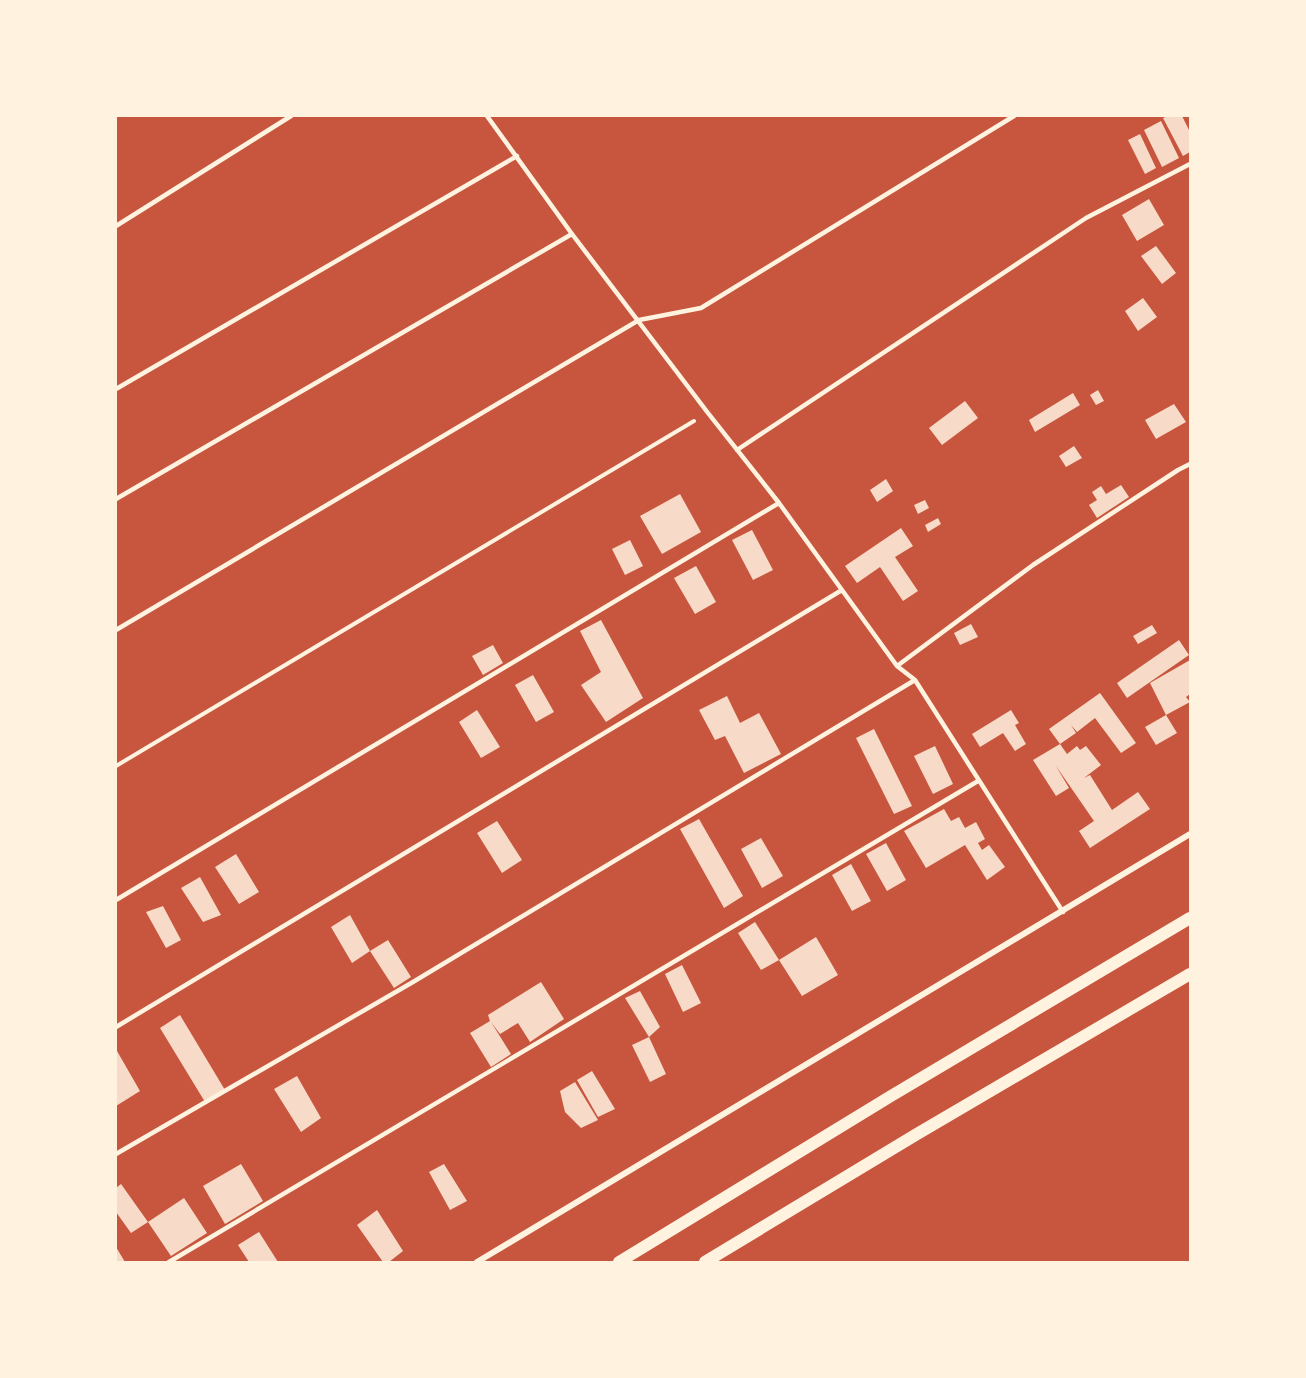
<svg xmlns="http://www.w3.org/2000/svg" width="1306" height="1378" font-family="'Nunito Sans',sans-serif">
<rect width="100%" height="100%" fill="#c8553d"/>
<!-- building -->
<path fill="#f7dbc8" d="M1168 116H1182L1190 132V152L1183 156 1163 118Z
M1161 121 1179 158 1162 167 1144 130Z
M1140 134 1156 168 1145 174 1128 140Z
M1149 199 1164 225 1137 241 1122 215Z
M1156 246 1176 273 1162 284 1141 256Z
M1143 298 1157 317 1138 331 1125 311Z
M1098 390 1104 401 1096 405 1090 395Z
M1073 393 1080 405 1035 432 1029 420Z
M965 401 978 418 942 445 929 428Z
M1174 404 1186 422 1156 439 1145 420Z
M1074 446 1082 458 1066 467 1059 456Z
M886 479 893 491 877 502 870 490Z
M1121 485 1129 497 1097 518 1089 505 1097 500 1092 492 1101 486 1106 494Z
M680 494 701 532 662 554 640 516Z
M925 500 929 508 918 514 914 505Z
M938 518 941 524 928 532 925 525Z
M901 528 913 546 895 557 918 591 903 601 880 567 857 583 845 566Z
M752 530 773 570 753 580 732 540Z
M630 540 643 566 625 575 612 549Z
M696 566 716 602 695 614 674 578Z
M601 620 643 698 606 722 581 685 601 672 580 631Z
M971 624 978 637 960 645 954 633Z
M1152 625 1157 633 1138 644 1133 636Z
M1179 640 1189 655 1127 698 1117 683Z
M493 645 503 663 483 675 472 656Z
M1190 660V694L1186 697 1190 702 1166 715 1150 683Z
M533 675 554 712 536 722 515 685Z
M1100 693 1136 743 1121 753 1095 718 1077 732 1071 725 1076 733 1060 744 1067 754 1077 746 1080 750 1086 746 1101 765 1084 778 1090 775 1112 810 1138 792 1150 809 1090 848 1079 831 1094 821 1056 766 1069 788 1056 796 1033 760 1060 744 1049 729Z
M727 696 740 723 759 713 781 754 744 773 725 736 715 740 699 710Z
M477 710 500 747 481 758 459 722Z
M1011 710 1019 723 1015 725 1026 744 1015 751 1003 733 980 747 972 734Z
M1166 715 1177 733 1156 745 1145 727Z
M874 729 912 806 894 814 856 738Z
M935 746 953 784 933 794 914 756Z
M944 809 951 821 959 817 965 828 976 822 985 839 978 843 982 850 989 845 1005 867 987 880 965 845 926 868 904 831Z
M699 819 743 896 724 908 680 829Z
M497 821 522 860 502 873 477 833Z
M761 838 783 876 762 888 741 849Z
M886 843 906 880 887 891 866 854Z
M236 854 259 892 239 904 215 867Z
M851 864 871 901 852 911 832 875Z
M200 877 221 915 203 922 181 888Z
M163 906 181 940 166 948 146 912Z
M350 915 370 951 352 963 331 927Z
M755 922 779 960 816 937 838 975 802 996 779 960 761 970 738 933Z
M388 940 411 977 394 988 370 951Z
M682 965 701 1003 683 1012 665 974Z
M541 982 564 1019 530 1042 518 1023 500 1034 491 1022 511 1054 491 1067 470 1033 490 1021 488 1015Z
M640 991 660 1027 649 1037 625 998Z
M180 1015 225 1090 205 1102 160 1028Z
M649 1037 666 1074 650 1082 632 1045Z
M117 1051 140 1091 116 1106V1052Z
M592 1071 615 1109 598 1117 577 1080Z
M297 1076 321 1118 301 1132 274 1089Z
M575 1082 598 1120 581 1128 565 1112 560 1091Z
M241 1164 263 1201 225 1224 203 1186Z
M444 1164 467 1201 450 1210 429 1172Z
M121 1184 148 1222 131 1233 116 1212V1188Z
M184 1198 207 1233 171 1256 148 1222Z
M377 1210 403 1251 389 1262H383L357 1225Z
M259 1232 278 1262H249L238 1245Z
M116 1247 125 1262H116Z"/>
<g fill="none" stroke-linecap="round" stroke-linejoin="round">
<!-- path -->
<path stroke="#fff3e0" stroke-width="4" d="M116 766 694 421"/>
<!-- service -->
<path stroke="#fff3e0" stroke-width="4.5" d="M487 116 572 234 708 413 779 503 897 666 915 680 1063 912
M116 226 291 116
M116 389 517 156
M737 450 1086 218 1190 164
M116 499 572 234
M116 630 639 320 701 308 1014 116
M897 666 1033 565 1178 470 1190 464
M116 900 779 503
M116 1027 842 590
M116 1154 413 982 915 680
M169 1262 978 781"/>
<!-- minor -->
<path stroke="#fff3e0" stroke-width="6" d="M477 1262 1190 834"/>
<!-- secondary -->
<path stroke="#fff3e0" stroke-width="12" d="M619 1262 891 1096 1190 918
M705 1262 917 1134 1190 974"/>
</g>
<!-- border -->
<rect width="1306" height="1378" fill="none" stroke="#fff3e0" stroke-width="234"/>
</svg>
